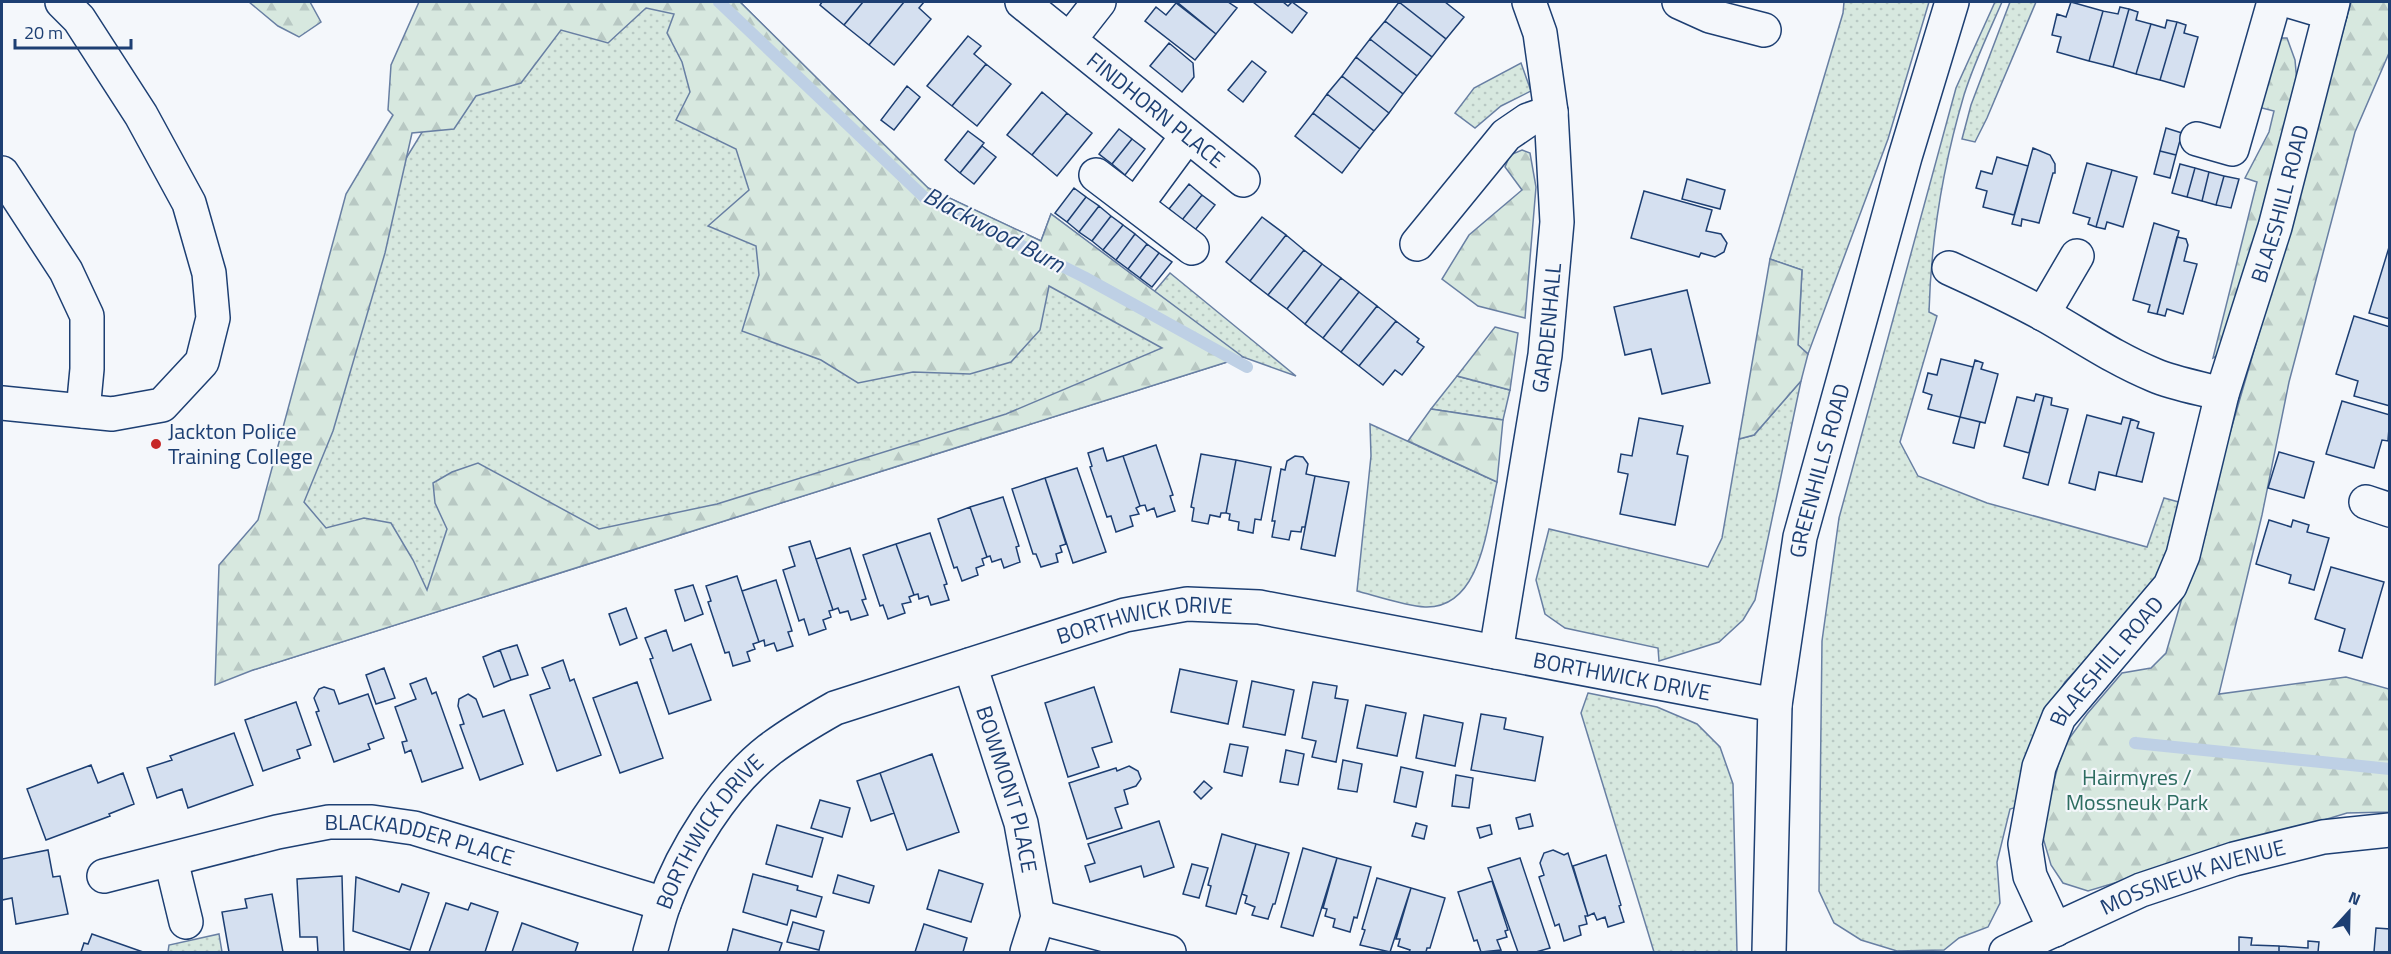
<svg xmlns="http://www.w3.org/2000/svg" width="2391" height="954" font-family="'Titillium Web',sans-serif">
<defs>
<pattern id="green-dots" width="8" height="8" patternUnits="userSpaceOnUse" patternTransform="scale(1.5)"><rect width="8" height="8" fill="#d7e8df"/><path d="M2 2h.1M6 6h.1" fill="none" stroke="#b8c8c3" stroke-width="1.8" stroke-linecap="round"/></pattern>
<pattern id="forest-firs" width="22" height="20" patternUnits="userSpaceOnUse" patternTransform="scale(1.5)"><rect width="22" height="20" fill="#d7e8df"/><path d="M5 1l3.5 6h-7zM16 11l3.5 6h-7z" fill="#b8c8c3"/></pattern>
</defs>
<rect width="100%" height="100%" fill="#f4f7fb"/>
<!-- green -->
<path fill="url(#green-dots)" stroke="#687fa3" stroke-width="1.5" d="M502 2H740L928 188 1041 241 1051 214 1154 292 1170 273 1296 376 1243 357 253 670 370 217Z
M1844 2H1929L1888 139 1808 354 1798 345 1802 270 1770 259 1843 13Z
M1995 2H2002C1989 32 1974 63 1964 95 1943 166 1931 239 1929 312L1937 316 1900 442 1918 476 1987 503 2147 547 2164 498 2186 504 2164 569 2145 596 2065 682 2040 723 2021 806 2010 809 1997 862 2000 903 1988 927 1959 938 1944 950 1897 951 1861 940 1834 923 1819 891 1822 641 1839 518 1956 88Z
M2010 2H2036L1987 118 1975 142 1962 139 1971 105Z
M1521 63 1531 91 1501 106 1475 128 1455 113 1474 88Z
M1457 376 1510 390 1503 420 1431 409Z
M1801 381 1755 600 1743 620 1719 642 1659 661 1658 648 1565 628 1545 614 1536 580 1549 529 1708 567 1722 538 1739 439 1754 435Z
M1370 424 1497 482C1487 524 1482 609 1425 607 1406 606 1376 596 1357 591L1371 456Z
M1588 693 1657 707 1697 724 1720 747 1733 784 1737 952H1654L1581 713Z
M219 934 222 952H168L169 945Z"/>
<!-- forest -->
<path fill="url(#forest-firs)" stroke="#687fa3" stroke-width="1.5" fill-rule="evenodd" d="M249 2H310L321 22 299 37 278 26Z
M419 2H740L928 188 1041 241 1051 214 1243 357 253 670 215 685 219 565 258 520 346 194 393 115 388 110 391 65ZM646 8 674 14 667 33 682 62 690 92 676 120 736 149 749 190 708 226 756 246 759 275 742 331 821 360 858 383 913 372 970 374 1011 362 1040 330 1049 286 1162 348 1006 414 717 504 599 529 478 463 452 472 433 483 435 503 447 529 427 590 413 560 391 523 364 518 326 528 304 502 333 431 385 253 412 133 454 129 476 96 521 83 561 30 608 43Z
M2351 2H2389V53L2355 132 2289 382 2262 515 2219 694 2346 677 2389 689V812L2347 813 2088 891 2063 883 2051 865 2041 831 2063 747 2087 714 2122 673 2151 668 2166 653 2264 316Z
M2276 38H2287L2295 60 2299 106 2224 352 2213 358 2257 182 2245 178 2269 132 2274 111 2258 107Z
M1522 150 1530 153 1536 187 1525 318 1478 306 1442 279 1469 235 1522 190 1505 167 1510 155Z
M1770 259 1802 270 1798 345 1808 354 1801 381 1754 435 1739 439Z
M1495 327 1518 333 1510 390 1457 376Z
M1431 409 1503 420 1497 482 1408 441Z"/>
<g fill="none" stroke-linecap="round" stroke-linejoin="round">
<!-- stream -->
<path stroke="#bed0e5" stroke-width="12" d="M719 2 924 197 1084 277 1247 367
M2135 743 2390 769"/>
</g>
<!-- building -->
<path fill="#d5e0f0" stroke="#1d3f73" stroke-width="1.5" d="M822 2H863L844 25 820 5Z
M863 2H904L869 45 844 25Z
M904 2H924L919 8 931 19 894 65 869 45Z
M1177 2H1228L1237 8 1216 34Z
M1253 2H1283L1288 6 1292 2 1307 13 1292 33Z
M1399 2H1445L1464 17 1446 39Z
M1399 2 1446 39 1432 57 1385 21Z
M2071 2 2103 11 2089 61 2057 52 2061 37 2052 35 2057 14 2066 17Z
M1176 3 1216 34 1195 60 1145 21 1156 7 1166 15Z
M2120 7 2129 9 2113 67 2089 61 2103 11 2118 14Z
M2129 9 2138 12 2136 20 2151 24 2136 74 2113 67Z
M2167 20 2177 22 2160 80 2136 74 2151 24 2165 28Z
M1385 21 1432 57 1417 76 1370 39Z
M2177 22 2186 25 2184 33 2198 37 2184 87 2160 80Z
M968 36 981 46 974 54 986 64 952 106 927 86Z
M1370 39 1417 76 1403 94 1356 57Z
M1169 43 1193 63 1194 77 1182 92 1150 66Z
M1356 57 1403 94 1389 113 1342 76Z
M1252 61 1266 72 1243 102 1228 90Z
M986 64 1011 84 977 126 952 106Z
M1342 76 1389 113 1374 131 1327 94Z
M907 86 920 97 894 130 881 120Z
M1042 92 1067 113 1032 155 1007 135Z
M1327 94 1374 131 1360 149 1313 113Z
M1067 113 1092 133 1057 176 1032 155Z
M1313 113 1360 149 1342 173 1295 136Z
M2166 128 2182 133 2176 155 2160 151Z
M1119 129 1132 139 1112 164 1099 154Z
M968 131 984 143 960 173 945 160Z
M1132 139 1145 149 1125 175 1112 164Z
M982 146 996 157 974 184 960 173Z
M2033 148 2050 155 2055 164V173H2053L2039 223 2022 219 2021 226 2012 224Z
M2160 151 2176 155 2170 178 2154 174Z
M1997 157 2028 166 2014 215 1983 207 1987 191 1976 188 1981 171 1992 174Z
M2087 163 2112 170 2096 227 2088 224 2090 218 2073 213Z
M2180 164 2195 168 2187 197 2172 193Z
M2195 168 2209 172 2202 201 2187 197Z
M2112 170 2137 177 2123 227 2107 222 2105 229 2096 227Z
M2209 172 2224 176 2216 205 2202 201Z
M2224 176 2239 179 2231 208 2216 205Z
M1687 179 1725 190 1720 209 1682 199Z
M1189 184 1202 195 1182 220 1169 209Z
M1074 188 1086 197 1067 222 1055 213Z
M1644 191 1712 210 1706 231 1721 234 1727 243 1724 252 1715 257 1701 253 1699 257 1631 238Z
M1202 195 1215 205 1195 230 1182 220Z
M1086 197 1099 206 1079 232 1067 222Z
M1099 206 1111 216 1092 241 1079 232Z
M1111 216 1123 225 1103 250 1092 241Z
M1262 217 1286 235 1250 281 1226 262Z
M2154 223 2179 231 2157 314 2148 312 2150 305 2133 300Z
M1123 225 1135 234 1116 260 1103 250Z
M1135 234 1147 244 1128 269 1116 260Z
M1286 235 1304 250 1268 295 1250 281Z
M2177 237 2186 239 2188 245 2184 261 2197 264 2183 314 2167 309 2165 316 2157 314Z
M1147 244 1159 253 1140 278 1128 269Z
M2390 244V319L2369 313Z
M1304 250 1322 264 1287 309 1268 295Z
M1159 253 1172 262 1152 287 1140 278Z
M1322 264 1341 278 1305 324 1287 309Z
M1341 278 1359 292 1323 338 1305 324Z
M1687 290 1710 383 1662 394 1651 349 1625 355 1614 307Z
M1359 292 1377 306 1341 352 1323 338Z
M1377 306 1396 321 1359 366 1341 352Z
M2354 316 2390 327V406L2354 396 2358 381 2336 374Z
M1396 321 1419 339 1417 342 1424 347 1402 375 1395 370 1383 385 1359 366Z
M1941 359 1973 367 1960 417 1928 409 1932 395 1923 392 1928 373 1937 375Z
M1975 360 1983 363 1981 369 1998 374 1985 423 1960 417Z
M2036 394 2044 396 2029 453 2004 446 2017 397 2034 401Z
M2044 396 2052 398 2051 405 2068 409 2048 485 2023 478Z
M2342 401 2390 415 2388 441 2382 440 2374 468 2326 454Z
M2087 415 2121 424 2123 417 2131 419 2116 476 2099 472 2095 490 2069 483Z
M1960 417 1980 422 1974 448 1953 443Z
M1639 418 1683 426 1677 454 1688 456 1675 525 1620 514 1628 474 1618 472 1621 454 1632 456Z
M2131 419 2139 422 2137 428 2154 433 2142 482 2116 476Z
M1156 445 1173 495 1170 496 1175 511 1157 517 1154 508 1147 511 1145 505 1140 506 1123 456Z
M1103 448 1107 461 1123 456 1140 506 1136 508 1139 514 1130 516 1133 526 1116 532 1111 516 1107 517 1090 467 1092 466 1088 453Z
M2279 452 2314 462 2304 498 2268 488Z
M1201 454 1236 460 1226 513H1221L1220 517 1210 515 1208 524 1192 521 1194 508 1191 507Z
M1295 456 1303 457 1308 464 1306 474 1315 476 1305 527H1302L1301 532 1291 531 1289 540 1272 537 1275 521H1272L1281 469 1285 470 1287 461Z
M1236 460 1271 467 1261 520 1255 519 1253 533 1238 530 1239 522 1229 520 1230 514 1226 513Z
M1077 468 1106 552 1073 563 1045 478Z
M1315 476 1349 482 1335 556 1301 549Z
M1045 478 1066 544 1060 546 1062 552 1056 554 1058 562 1041 567 1036 554H1033L1012 489Z
M1003 497 1019 546 1016 547 1020 562 1004 568 1001 559 992 562 990 556 987 557 970 507Z
M970 507 987 557 982 559 984 565 976 568 978 575 962 581 957 567 954 568 938 519Z
M2269 520 2291 527 2293 520 2309 525 2307 532 2329 538 2314 590 2289 583 2291 575 2256 564Z
M930 533 947 584 944 585 949 600 931 605 928 596 919 599 918 594 914 595 896 544Z
M810 541 833 610 829 611 831 617 823 620 826 629 809 635 804 619 799 621 783 570 795 566 789 547Z
M896 544 914 595 909 597 911 602 902 604 905 613 888 619 883 605 880 606 863 555Z
M850 548 866 599 862 600 868 615 851 620 848 611 840 613 838 608 833 610 816 559Z
M2331 567 2384 582 2362 658 2339 651 2345 629 2315 619Z
M737 576 759 642 753 644 755 649 747 652 750 661 733 666 729 652 725 653 708 602 711 601 706 586Z
M776 580 792 631 788 632 793 646 777 651 774 643 765 646 764 640 759 642 742 591Z
M693 585 703 614 685 621 675 590Z
M626 608 637 638 620 645 609 614Z
M666 630 673 651 691 644 711 700 669 714 650 659 653 658 645 638Z
M517 645 528 675 511 680 500 650Z
M500 650 511 680 494 687 483 657Z
M563 660 570 681 574 679 601 755 557 771 530 695 550 688 542 668Z
M384 668 395 698 376 704 366 675Z
M1180 669 1237 681 1228 724 1171 712Z
M426 678 432 694 436 692 463 768 422 782 411 750 405 753 402 742 407 741 395 707 416 699 410 684Z
M1252 681 1294 690 1285 735 1243 727Z
M637 682 663 758 620 773 593 698Z
M1313 682 1337 686 1335 698 1348 700 1336 762 1312 757 1316 741 1302 738Z
M324 687 334 690 339 704 368 694 384 738 368 744 370 749 334 762 316 712 319 711 314 698 319 689Z
M1094 687 1112 742 1092 748 1099 767 1068 777 1045 703Z
M468 694 476 699 483 717 504 710 523 764 480 780 460 725 464 724 458 706 459 699Z
M296 702 311 745 297 750 300 758 263 771 245 720Z
M1366 705 1406 713 1397 756 1357 748Z
M1481 714 1506 718 1504 729 1543 737 1535 781 1471 770Z
M1424 715 1463 723 1455 766 1416 758Z
M234 733 253 785 188 808 182 789 157 798 147 768 172 760 170 756Z
M1230 744 1248 747 1242 776 1224 772Z
M1286 750 1304 754 1298 785 1280 782Z
M932 754 959 832 907 850 880 773Z
M1343 760 1362 764 1357 792 1338 789Z
M91 765 98 783 123 773 134 804 109 814 110 816 46 840 27 789Z
M1129 766 1138 771 1141 779 1136 786 1124 790 1128 804 1115 808 1122 828 1087 839 1069 783 1116 768 1117 771Z
M1401 767 1423 772 1416 807 1394 802Z
M880 773 894 813 871 821 857 781Z
M1456 775 1473 778 1469 808 1452 806Z
M1204 781 1212 788 1201 799 1194 792Z
M820 800 850 808 842 837 811 828Z
M1530 814 1533 826 1519 829 1516 818Z
M1159 821 1174 867 1144 877 1141 866 1090 882 1085 866 1095 863 1088 844Z
M1416 823 1427 826 1424 839 1412 836Z
M777 825 823 838 812 877 766 864Z
M1490 825 1492 834 1480 838 1477 828Z
M1222 834 1256 844 1236 914 1206 906 1211 886 1208 885Z
M1256 844 1289 853 1275 904H1273L1268 919 1252 915 1255 907 1245 903 1247 896 1242 894Z
M1303 848 1337 858 1313 936 1281 927Z
M48 850 53 877 60 876 68 914 16 924 12 898 2 900V859Z
M1553 850 1564 855 1568 853 1588 916H1585L1587 924 1579 926 1581 935 1564 941 1559 924 1555 926 1539 877 1544 875 1540 863 1544 853Z
M1606 855 1621 905 1619 906 1624 922 1608 927 1605 917 1597 920 1594 913 1588 916 1573 866Z
M1337 858 1371 867 1357 918 1354 917 1350 932 1333 927 1335 919 1325 916 1327 909 1323 908Z
M1520 858 1550 948 1536 952H1518L1488 868Z
M1192 864 1208 868 1199 898 1183 894Z
M939 870 983 884 971 922 927 909Z
M753 874 798 886 797 890 822 897 816 917 791 910 787 925 743 912Z
M838 875 874 886 869 903 833 893Z
M342 876 344 952H318L317 937H300L297 879Z
M356 877 399 892 402 884 429 893 410 950 353 931Z
M1377 878 1411 888 1390 952 1360 945 1365 930 1362 929Z
M1492 881 1508 930 1505 931 1507 937 1497 940 1501 950 1481 952 1477 940 1474 941 1458 892Z
M1411 888 1445 898 1430 948H1427L1426 952H1409L1410 950 1398 946 1400 939H1396Z
M272 894 283 952H229L222 912 247 908 245 899Z
M446 903 468 910 471 903 498 912 485 952H429Z
M793 922 824 931 819 950 787 942Z
M522 923 578 943 575 952H512Z
M924 924 967 938 963 952H915Z
M2376 928 2390 929V952H2374Z
M733 929 782 943 779 952H727Z
M92 934 143 952H81L84 943 88 944Z
M2239 937 2252 938 2251 945 2279 946V952H2239Z
M2308 941 2319 942 2318 952H2279V946L2308 948Z"/>
<g fill="none" stroke-linecap="round" stroke-linejoin="round">
<defs>
<g id="minor">
<path id="s1" d="M1022 2 1243 180"/>
<path d="M1679 2 1710 16 1764 30"/>
<path d="M2293 2 2330 13"/>
<path d="M1070 39 1099 2"/>
<path d="M2197 139 2232 149 2274 2"/>
<path d="M2 173 66 271 87 316V369L83 411"/>
<path d="M1096 175 1192 248"/>
<path d="M1137 204 1187 136"/>
<path d="M1417 244 1506 135 1528 120 1551 112"/>
<path d="M1949 268C1982 283 2014 298 2045 315 2082 336 2115 359 2154 375 2175 384 2200 388 2222 394"/>
<path d="M2043 314 2077 256"/>
<path d="M2 403 112 414 162 405 202 362 213 318 209 273 189 203 141 115 79 19 62 2"/>
<path d="M2366 502 2390 510"/>
<path id="s2" d="M1496 652 1545 355 1557 222 1551 112 1540 33 1529 2"/>
<path id="s3" d="M970 665 1021 823 1038 917 1027 952"/>
<path d="M171 860 186 922"/>
<path id="s4" d="M104 876 277 832 329 822H372L414 828 664 904"/>
<path d="M1038 917 1169 952"/>
<path id="s5" d="M2055 930 2030 876 2025 844 2039 767 2059 717 2170 586 2183 555 2222 394 2275 227 2333 2"/>
<path id="s6" d="M650 952C655 936 658 920 664 904 683 851 724 785 769 750 790 734 812 721 835 708L1125 615 1187 604 1259 607 1775 705"/>
<path id="s7" d="M1769 952 1775 705 1800 537 1905 157 1952 2"/>
<path id="s8" d="M2006 952 2141 890 2234 859 2323 837 2390 830"/>
</g>
</defs>
<!-- minor casing -->
<use href="#minor" stroke="#1d3f73" stroke-width="36"/>
<!-- minor -->
<use href="#minor" stroke="#f4f7fb" stroke-width="33"/>
</g>
<!-- markers -->
<circle fill="#c62828" stroke="#f4f7fb" stroke-width="2" cx="156" cy="444" r="6"/>
<g text-anchor="middle" stroke-width="4.5" stroke-linejoin="round" paint-order="stroke">
<!-- street labels -->
<g font-size="22" fill="#1d3f73" stroke="#f4f7fb">
<text dy="8" stroke="none"><textPath href="#s1" startOffset="172">FINDHORN PLACE</textPath></text>
<text dy="8" stroke="none"><textPath href="#s5" startOffset="794">BLAESHILL ROAD</textPath></text>
<text dy="8" stroke="none"><textPath href="#s2" startOffset="328">GARDENHALL</textPath></text>
<text dy="8" stroke="none"><textPath href="#s7" startOffset="486">GREENHILLS ROAD</textPath></text>
<text dy="8" stroke="none"><textPath href="#s6" startOffset="640">BORTHWICK DRIVE</textPath></text>
<text dy="8" stroke="none"><textPath href="#s5" startOffset="297">BLAESHILL ROAD</textPath></text>
<text dy="8" stroke="none"><textPath href="#s6" startOffset="1126">BORTHWICK DRIVE</textPath></text>
<text dy="8" stroke="none"><textPath href="#s3" startOffset="130">BOWMONT PLACE</textPath></text>
<text dy="8" stroke="none"><textPath href="#s6" startOffset="136">BORTHWICK DRIVE</textPath></text>
<text dy="8" stroke="none"><textPath href="#s4" startOffset="324">BLACKADDER PLACE</textPath></text>
<text dy="8" stroke="none"><textPath href="#s8" startOffset="202">MOSSNEUK AVENUE</textPath></text>
</g>
<!-- poi labels -->
<g font-size="22" fill="#1d3f73" stroke="#f4f7fb" text-anchor="start">
<text x="168" y="439">Jackton Police<tspan x="168" dy="25">Training College</tspan></text>
</g>
<!-- park labels -->
<g font-size="22" fill="#2c6c60" stroke="#f4f7fb">
<text x="2137" y="785">Hairmyres /<tspan x="2137" dy="25">Mossneuk Park</tspan></text>
</g>
<!-- water labels -->
<g font-size="24" font-style="italic" fill="#1d3f73" stroke="#f4f7fb">
<text transform="translate(994 230) rotate(28)" y="8">Blackwood Burn</text>
</g>
</g>
<!-- border -->
<rect width="2391" height="954" fill="none" stroke="#1d3f73" stroke-width="6"/>
<!-- north arrow -->
<g transform="translate(2349 912) rotate(22)" stroke="#f4f7fb" stroke-width="4.5" paint-order="stroke">
<path d="M0-4.5L10 22L0 15L-10 22Z" fill="#1d3f73"/>
<text y="-9" font-size="16" font-weight="bold" text-anchor="middle" fill="#1d3f73">N</text>
</g>
<!-- scale -->
<path d="M15 39v9h116v-9" fill="none" stroke="#1d3f73" stroke-width="3"/>
<text x="24" y="39" font-size="18" fill="#1d3f73" stroke="#f4f7fb" stroke-width="4.5" paint-order="stroke">20 m</text>
</svg>
